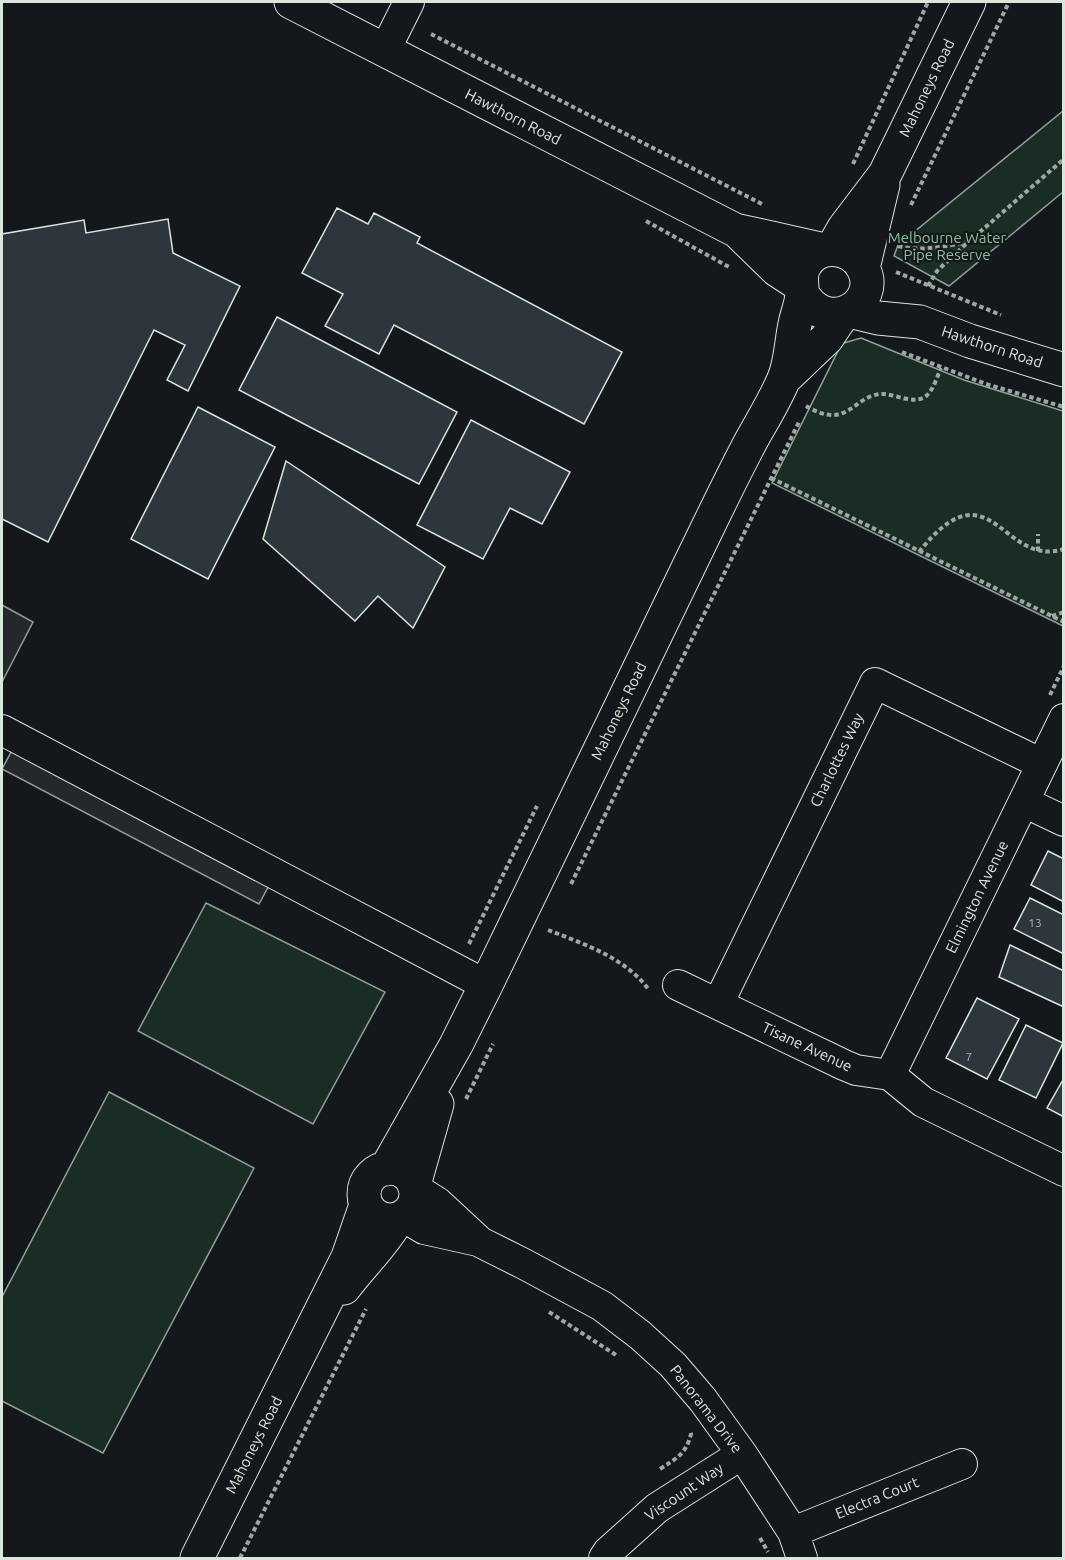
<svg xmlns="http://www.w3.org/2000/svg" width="1065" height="1560" font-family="Ubuntu,sans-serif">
<rect width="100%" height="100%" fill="#14181c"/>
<!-- green -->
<path fill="#1a2d24" stroke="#939e99" stroke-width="1.5" d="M1063 111V192L949 286 894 256 898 245Z
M861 338 964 380 1063 411V626L772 483 839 349 844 343Z
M206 903 385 992 313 1124 138 1031Z
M109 1092 254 1168 103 1453 2 1401V1297Z"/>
<!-- parking -->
<path fill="#24282b" stroke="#939e99" stroke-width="1.5" d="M2 605 33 622 2 682Z
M24 728 281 863 259 904 2 769Z"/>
<!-- building -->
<path fill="#2c363c" stroke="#d8e6dc" stroke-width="1.5" d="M337 208 368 224 374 213 420 237 417 243 622 352 584 424 394 325 379 354 325 326 343 294 302 273Z
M168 219 173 253 240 286 188 391 167 380 185 345 154 330 48 542 2 519V234L84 220 86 233Z
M277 317 457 412 419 484 239 390Z
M198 407 275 447 208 579 131 539Z
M471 420 570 472 542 524 510 508 483 559 417 525Z
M286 461 445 567 413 628 378 596 355 621 263 539Z
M1048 851 1064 859V902L1031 885Z
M1030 898 1064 915V954L1014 929Z
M1010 945 1064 971V1007L999 977Z
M977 998 1019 1019 987 1079 946 1058Z
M1026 1025 1063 1043 1036 1098 999 1080Z
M1064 1078V1117L1047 1108Z"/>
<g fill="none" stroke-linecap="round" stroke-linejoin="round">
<defs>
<path id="minor" d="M385 50 409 2
M2 730 486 985
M1024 802 1064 821
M678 985 844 1065 856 1070 890 1075 923 1102 1064 1171
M718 1004 875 683 1042 764
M890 1075 1064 719
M416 1189 437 1202 478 1240
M404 1217 424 1229 478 1241 524 1264 602 1306 640 1335 673 1365 703 1400 742 1454 793 1532 802 1558
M793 1532 962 1464
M604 1558 608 1552 657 1508 742 1454"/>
<path id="major" d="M291 2 735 230 825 250
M738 232 777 270 800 285
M832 249 844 228 885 174 969 2
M863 268 883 185
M849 311 878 318 920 322 970 341 1064 370
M784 379 827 338 843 314
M364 1194a26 26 0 1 1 52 0a26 26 0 1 1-52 0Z
M386 1169 456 1045 486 985C559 834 632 684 705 533 720 502 735 471 751 441 762 421 774 402 783 381 791 364 791 342 795 324 797 314 801 305 802 295 803 285 799 277 804 267 816 242 851 245 863 268 882 303 828 338 802 293
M414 1185 437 1104
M344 1288C362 1264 382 1246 398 1219
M197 1558 348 1257 366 1205"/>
</defs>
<!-- minor casing -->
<use href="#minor" stroke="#d8e6dc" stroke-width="32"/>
<!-- major casing -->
<use href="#major" stroke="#d8e6dc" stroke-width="35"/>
<!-- path -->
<path stroke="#9da8a2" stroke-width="4" stroke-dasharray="4.5 3" stroke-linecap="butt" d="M431 34 762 204
M853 164 928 2
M911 205 1009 2
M646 221 729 267
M898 246C919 252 947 246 968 242
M896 272 1001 315
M928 286 937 271 966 244 1064 159
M902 352 986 384 1064 407
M806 406C850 432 853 393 884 394 897 395 913 404 925 397 933 391 937 377 941 368
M771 478 1064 622
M1038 551V534
M919 552C991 461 1002 569 1064 549
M1052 616 1064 612
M1050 695 1064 666
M571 884 799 422
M548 930C584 944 626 958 649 990
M469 944 537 806
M466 1099 493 1044
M549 1312 616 1355
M660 1469C677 1458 686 1454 691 1434L690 1431
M760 1538 768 1552
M240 1558 366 1309"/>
<!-- minor -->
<use href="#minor" stroke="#14181c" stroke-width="30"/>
<!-- major -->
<use href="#major" stroke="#14181c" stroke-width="33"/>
</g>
<g text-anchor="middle" stroke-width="4.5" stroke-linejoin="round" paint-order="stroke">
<!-- number labels -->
<g font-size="12" fill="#adbab4">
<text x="1035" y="927">13</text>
<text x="969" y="1061">7</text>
</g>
<!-- street labels -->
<g font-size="15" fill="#d8e6dc" stroke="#14181c">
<text transform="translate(927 88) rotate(-64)" y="5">Mahoneys Road</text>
<text transform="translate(513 117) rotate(27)" y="5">Hawthorn Road</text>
<text transform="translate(992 347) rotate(18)" y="5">Hawthorn Road</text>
<text transform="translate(619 711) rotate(-64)" y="5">Mahoneys Road</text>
<text transform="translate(837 760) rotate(-64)" y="5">Charlottes Way</text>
<text transform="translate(977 897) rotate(-64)" y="5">Elmington Avenue</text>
<text transform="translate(807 1047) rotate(25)" y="5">Tisane Avenue</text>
<text transform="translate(706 1409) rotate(52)" y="5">Panorama Drive</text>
<text transform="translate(254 1445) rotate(-63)" y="5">Mahoneys Road</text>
<text transform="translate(684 1492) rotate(-34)" y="5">Viscount Way</text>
<text transform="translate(877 1498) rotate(-22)" y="5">Electra Court</text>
</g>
<!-- park labels -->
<g font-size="15" fill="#8ac095" stroke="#14181c">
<text x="947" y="243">Melbourne Water<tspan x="947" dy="17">Pipe Reserve</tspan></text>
</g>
</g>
<!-- border -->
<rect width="1065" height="1560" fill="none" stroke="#d8e6dc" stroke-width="6"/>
</svg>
